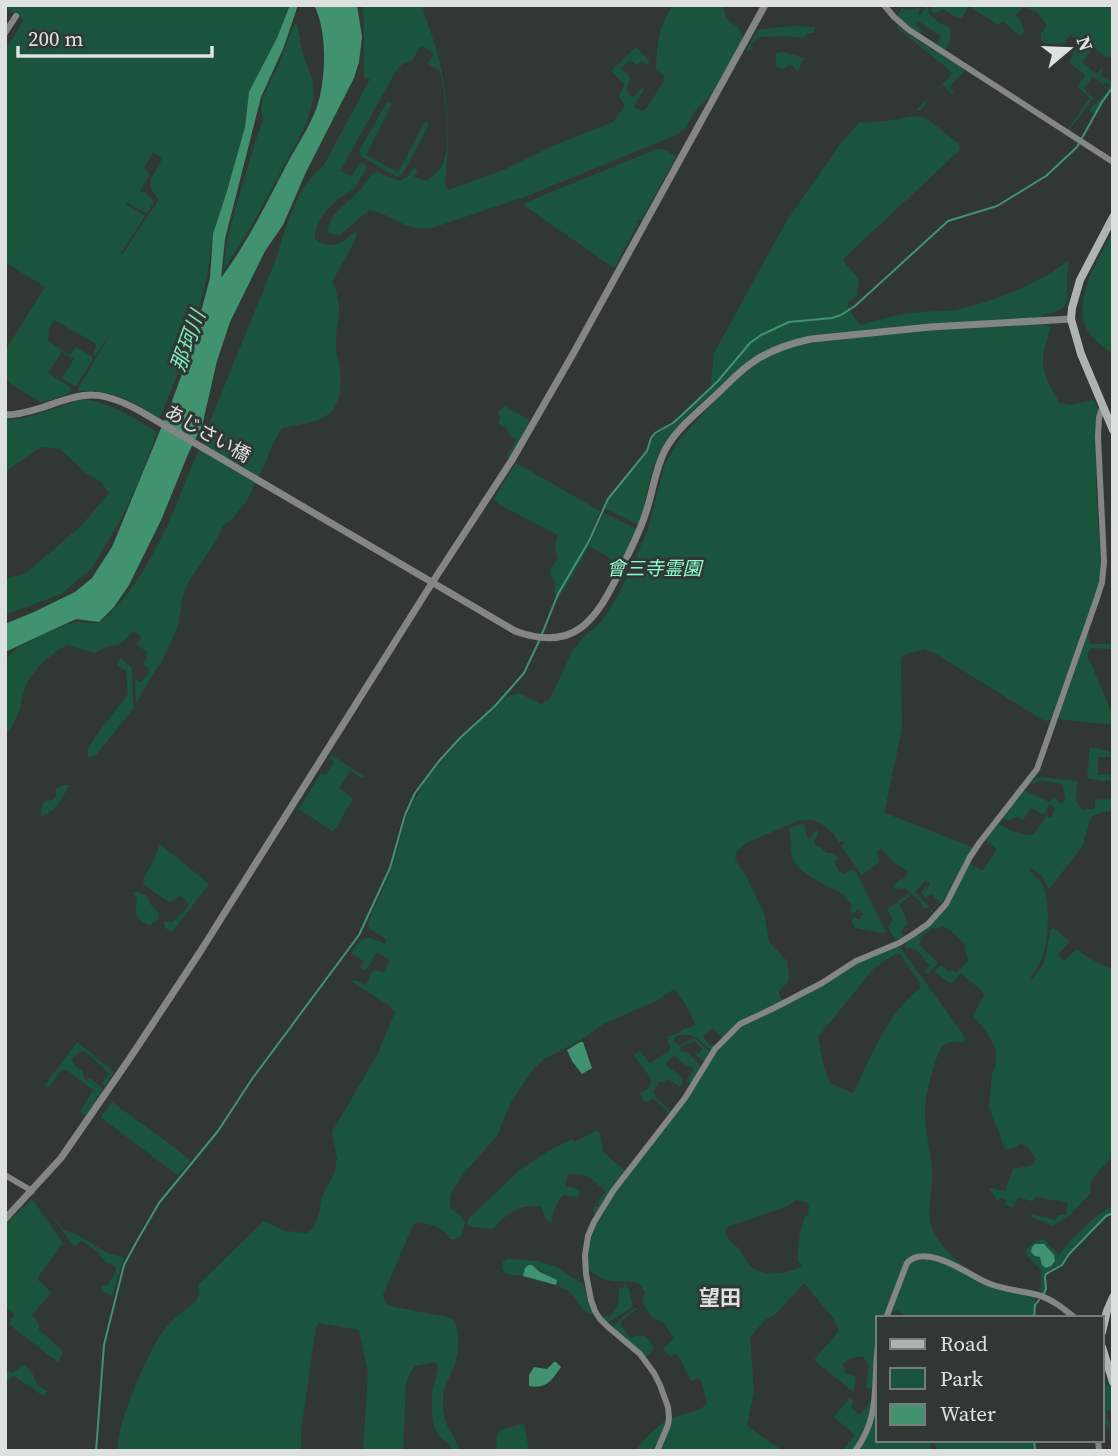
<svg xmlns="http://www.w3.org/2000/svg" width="1118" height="1456" font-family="'Source Serif 4','Noto Sans JP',serif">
<rect width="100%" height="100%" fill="#313834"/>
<!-- green -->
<path fill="#1b543d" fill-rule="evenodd" d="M5 5H290L277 38 249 92 245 127 227 191 213 234 206 281 186 353 160 418C130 400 115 390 79 391L78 389 114 327 95 356 93 353 96 347 95 343 54 320 49 328 48 341 70 355 76 347 92 357V360L77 385 74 386 62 378 74 359 60 351 61 353 48 373 70 387 72 390 70 393 42 403 12 385 5 376V351L45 287 5 262V45L8 46 24 20 5 7ZM153 152 162 158C155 179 141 180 159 199L122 255 121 253 145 216 126 204V202L147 213 154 202 145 192 141 193 140 191 150 174 144 168Z
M362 5H424L423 11C447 72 452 119 445 184L448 190 506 169 555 145 613 122 625 105 619 97 624 84 611 71 636 47 649 60 648 65 641 61 637 65 630 60 621 68 630 77 631 80 628 83 627 91 631 97H633L642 88 644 89 634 107 642 111 646 109 664 81V76L656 70C656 50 660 20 674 5H724C723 28 745 21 742 41L713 93 695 111 685 129 674 136 527 196 435 227C429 228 423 229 418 228 400 226 386 212 369 210L340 235 329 234 327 229 334 215 361 189 373 173 376 172 400 181 408 176 413 168 418 170 414 177 426 181C431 178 439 171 442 166 453 143 445 95 440 71L428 64 434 53 421 46 412 60 402 64 396 71 340 171 352 176 360 162 367 166C363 173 360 181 355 187 352 191 346 194 341 197 328 207 314 222 315 239 329 250 342 245 354 232L357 233C352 250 340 265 333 281 336 292 340 302 339 313 338 325 335 335 336 346 336 355 340 364 340 373 344 420 320 421 282 428L274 442 266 461 246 502 233 518 223 526 213 545 189 581 183 595 178 627 160 665 158 666 136 703 135 679 141 683 150 670 143 664 147 658V652L136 644 141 639 140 635 136 632H133L119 645 105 647 95 653 68 645 59 649 42 663 28 680 23 694 20 709 14 723 5 737V660L17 648 40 636 68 624 77 622 100 623C134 592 150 561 170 520L276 259C287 225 296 188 324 165L370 79 364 77V19Z
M928 5 929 14 940 23 950 28C952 36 949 43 945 50L937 45 941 36 918 21 915 25 922 30 920 34 898 17 897 15 902 8C908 12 913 8 919 8L920 10 918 15H920Z
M931 5H1113V56L1106 57 1094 48 1070 35 1064 43 1057 47 1045 43 1041 40V34L1047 25 1037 12 1024 7 1015 15 1021 21 1024 32 1021 37 1003 21 998 25 969 6 962 18 954 16 943 9 936 14 932 11Z
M297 23 302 52 312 79 314 96 306 125 252 225 223 271 228 236 254 145 263 120 261 109 263 97 281 59 291 31Z
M898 25 907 34 965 70 949 87 954 93 951 94 943 85 929 97 922 109 905 114 915 111 950 77 952 72 901 31 896 26 898 27Z
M791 26 815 27V30L813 33H807L803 38 788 36 758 37 754 42H751V50H746L758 30Z
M1078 45 1092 49 1082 62 1096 74 1102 68 1103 69 1100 75 1110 81 1113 79V86L1094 114 1089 111C1096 101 1106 97 1110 85L1107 82 1103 85 1094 77H1092L1084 89 1090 96 1094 97 1069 130H1067L1090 98 1077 86 1085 77 1084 74 1070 63V60Z
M783 52 804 58 797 72 793 66 789 65 783 69 776 66V53Z
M389 102 392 104 366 155 398 172 425 122 429 125 403 173 397 177 362 157 359 151 386 104Z
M914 116 926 118 959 144 960 150 844 258V262L859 279 857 296 847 303 852 314 860 325C877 321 895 314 912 313 927 311 941 312 956 310 992 302 1040 284 1069 260 1068 268 1066 276 1067 284 1069 306 1065 311 1043 315L1042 325 1051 327C1039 362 1039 370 1060 403L1070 405 1094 400 1098 409 1096 485 1101 573 1092 606 1052 717 1048 721 1043 720 936 654 925 649 903 655 901 660 902 729 885 809V813L972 847 973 849 942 904 931 894 926 898 921 893 925 887 927 889 930 884 926 880 915 892 935 913 934 915 928 907 923 909 921 902 905 888 895 889 893 886 899 880 904 879 908 871 894 863 881 848 877 852 879 862 862 875 841 846 845 844 843 841 839 842 833 833 823 825 813 820H800L746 843 736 853 735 860 745 874 764 913 769 942 787 961 789 977 788 982 778 992 785 1005 857 963 897 947 901 949 963 1034 965 1040 962 1043C942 1039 940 1048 934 1066 930 1079 926 1093 925 1108 924 1129 931 1151 932 1172 933 1191 924 1217 935 1235 959 1274 992 1281 1032 1296L1035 1300 1036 1318H909L898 1311H894L891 1318H878V1356L872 1389 866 1388 869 1366C864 1359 865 1355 856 1357 850 1359 848 1359 843 1364L845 1373 855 1376 856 1380 853 1392 814 1360 839 1331 834 1319 804 1283 777 1313 765 1320 750 1337 754 1391 747 1426 783 1451H635C646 1438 656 1425 672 1418 684 1412 699 1414 707 1403L702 1383 698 1378 691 1381 677 1353 670 1357 663 1348 674 1339 665 1324 653 1318 646 1309 642 1299 645 1293 639 1283C628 1280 618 1283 607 1280 601 1278 591 1273 588 1268 579 1250 599 1217 606 1200L595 1215 592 1211 594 1207 598 1206 600 1198 606 1192C592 1178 588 1173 568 1174L565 1187H572L579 1190 580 1193 578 1197 563 1195C558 1199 551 1217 551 1224L544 1216 541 1206C516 1205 510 1212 492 1229L467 1226 468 1219 521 1169 547 1152 572 1139 575 1142 595 1131 600 1133 603 1152 623 1169 633 1168 724 1040 713 1028 705 1034 704 1038 709 1045H715L711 1050C699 1040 691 1030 675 1037L674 1041 679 1045 694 1038 710 1052 704 1061 695 1054 696 1052 699 1054 703 1049 694 1041 680 1047 681 1052H687L701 1066 691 1084 686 1081 693 1071V1068L682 1063 675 1056H673L665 1064 682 1078 683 1082 680 1087 669 1079 663 1082H659L653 1091 656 1097 671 1112 669 1113 653 1098 647 1102 644 1101 640 1094 649 1088 651 1082 650 1077 635 1057 634 1054 640 1051 650 1063 671 1050 667 1037 681 1032V1030L696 1025 686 1005 674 989 656 1001 603 1024 581 1040 544 1059 533 1069 511 1102 497 1136 464 1173 450 1195V1208L461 1216 465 1223 462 1235 455 1239H450C443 1226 432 1225 418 1222L413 1225 383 1295 385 1303 394 1307 448 1317 453 1319C461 1333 459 1353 454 1367 449 1378 443 1387 443 1399 442 1409 445 1423 450 1431 454 1439 458 1442 460 1451H451L450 1444C445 1441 440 1438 437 1433 431 1423 431 1398 433 1388 435 1380 438 1373 438 1365L435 1362 415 1366 410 1373 406 1383 403 1451H363L368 1373 359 1330 319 1323 316 1326 301 1431V1451H118C115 1428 149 1349 164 1330 173 1319 185 1310 196 1301L199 1295 198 1285 264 1221 285 1231 307 1233 313 1229 319 1214 322 1196 334 1174 337 1159 332 1132 377 1055 395 1012 390 1006 349 980 358 981 365 985 367 984 372 972 377 970 383 973 389 962V959L378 953H376L367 969 364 970 360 967 364 961 351 953C364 934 366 936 386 944V939L369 928 368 923 391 871 408 812 426 779 465 735 507 696 519 693 541 704 550 699 573 650 585 636 602 621 620 592 648 529 665 464 679 440 714 402 713 393C694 408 668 432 658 455 649 477 646 502 638 525L605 508 609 500 648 452 652 439 656 434 674 424 712 388C709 377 715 366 713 355L786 222 841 143 859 123 887 121ZM895 954H900L920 983V988C887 1014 872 1055 854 1092L852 1093 830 1083 823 1064 818 1037 874 968ZM796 1200 808 1203 809 1206 808 1216 805 1217C800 1230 797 1248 798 1262L802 1265C791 1274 765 1277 752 1268 747 1264 743 1255 739 1249 733 1243 727 1239 725 1231L727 1227 788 1206Z
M657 149 666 150 676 157 641 220 638 219 636 222 638 224 614 268 522 204Z
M1113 231V355C1105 348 1095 341 1089 333 1069 303 1099 258 1113 231Z
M81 399C111 402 131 417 157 432L137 485 120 521 91 569 61 594 5 615V579L26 573 81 526 109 493 101 482 86 473 60 449 41 447 5 472V420C31 419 56 408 81 399Z
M504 406 528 419 529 422 509 458 507 457 517 440 508 434V429L498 423 501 417 497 414Z
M516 463 600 511 586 544 589 545 604 513 637 529 620 564 589 546 559 598 554 592C557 583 555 581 550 574L551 568 558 559 555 547 558 535 499 505 494 499Z
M1088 633 1090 644H1113V649L1092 648 1087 654 1113 716V725L1058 719Z
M121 658 132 668V684L134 708 96 755 89 757 87 751C97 731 115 713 128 694L126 671 116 664Z
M1090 747 1113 752V757H1098V775L1113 774V780L1102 781 1087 778Z
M331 755 364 776 362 778 350 771 339 788 353 799 334 831H332L299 809V808L321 773 326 775 334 762 330 758Z
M1038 777 1077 781 1076 801 1082 810 1095 809V800L1113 798V813L1108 811 1096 814 1091 817 1082 847 1049 889 1042 876 1031 868 1029 871C1033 874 1038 878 1041 882 1051 898 1049 941 1042 958 1039 965 1035 971 1031 977L1032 980 1044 963 1050 932 1051 929 1054 928 1070 942 1058 954 1064 961 1077 949C1086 958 1098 962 1109 968L1113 967V1158L1110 1159C1101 1169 1087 1179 1091 1193L1071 1214 1053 1226 1032 1217 1031 1214 1055 1220 1059 1215H1066L1068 1203 1037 1197 1031 1201 1018 1197 1013 1208 1005 1204 1007 1200 1002 1197 997 1200 989 1188 1005 1191 1013 1169 1033 1165 1036 1159 1027 1146 1021 1144 1008 1150 1005 1149 989 1107 992 1075 996 1063V1049L989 1036 973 1015 984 996 983 992 961 973 951 984 935 972 941 965 949 972 952 970 957 972 969 961 966 955 965 944 951 931 942 926 937 929 932 928 920 938 921 940 919 945 938 963 928 974 924 972 930 966 916 949 914 950 909 947 906 949 904 943C910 939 917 937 923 932 944 915 957 887 970 864L981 870H983L997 849 985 840 997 823C1008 830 1020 835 1033 835L1046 817H1052L1055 808 1049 804 1046 812 1042 814 1031 808 1023 820 1017 817C1010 820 1007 822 1002 817L1024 790 1049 802 1056 798 1058 802 1064 803 1065 798 1062 784 1042 780 1033 784 1030 783Z
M64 785H69C62 799 56 812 40 817L43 804 46 801 52 800 56 796V789Z
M804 823 807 838H810L816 830 818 834 814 841 815 846 822 848 826 853H832L839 858 834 862 839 871 844 874 850 870H855L886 932 883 933 855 928 852 921V919L855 917 857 919H860L863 914 858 909 855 913H851L850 909 852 905 844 897V894C831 888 797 873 793 859 790 851 791 840 790 831L787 829Z
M160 844 209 884 173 931H169L165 927 164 921 173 922 187 908 189 904C178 891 180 899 169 902L143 884 144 877 152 864Z
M136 891 147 896 150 904 159 913C160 920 155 923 149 925 135 920 134 913 137 899L133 893Z
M909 894 910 896 899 905 904 913 907 925 901 930 904 938 896 939 891 934 888 926 893 921 887 909Z
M77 1042 114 1072 105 1086 102 1083 109 1073 86 1052 84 1051 79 1052 72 1059C75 1067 76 1067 83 1071L84 1079 87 1080 90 1078 102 1088V1091L86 1115 80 1112 93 1090 67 1070H62L48 1088 45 1085Z
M112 1102 167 1142 189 1159V1162L179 1174H176L103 1119 101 1117Z
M36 1193 63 1230 78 1235 107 1253 124 1258 112 1296 102 1291 101 1286H107L116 1271V1267L111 1263H107L99 1255V1253L82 1241H80L75 1246 71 1243Z
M32 1199 63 1243 38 1277V1280L51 1292 50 1294 32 1315 39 1324V1330L63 1351 59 1363 11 1326 9 1323 15 1314 5 1308V1225Z
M1113 1205V1211L1106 1215 1067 1254 1062 1263 1046 1273 1044 1277 1045 1286 1043 1293H1041V1270L1025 1254C1028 1244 1034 1242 1043 1239L1059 1255 1067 1244 1094 1218Z
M507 1259 538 1261 554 1266 583 1284 594 1315C578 1311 580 1299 567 1290 567 1290 556 1285 556 1285V1280C548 1276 534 1266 527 1265L525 1268 523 1276 506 1274 502 1269 503 1262Z
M624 1283 629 1288 633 1307 607 1323 602 1318 603 1315 605 1317C619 1314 619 1300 619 1289L624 1287Z
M635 1308 637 1309 621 1321 622 1327 631 1338C642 1331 651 1338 654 1350L648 1355 645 1356 613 1327 623 1316Z
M24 1365C31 1370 35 1376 36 1384L47 1391 45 1397 14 1376 5 1382V1373L9 1371 11 1373Z
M1102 1373 1106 1385 1113 1381V1411L1108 1410 1106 1412 1110 1429 1102 1420Z
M878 1396V1440H929L931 1451H859L871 1427Z
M873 1397 869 1422 854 1451H842L855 1435 834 1417 850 1398 853 1401 851 1408 860 1415Z
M524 1423 529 1451H496L497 1435 500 1430Z
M932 1440H1035L1037 1451H939Z"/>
<!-- water -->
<path fill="#419370" d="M290 5H298L283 49 261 97 225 239 221 278C248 242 267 202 288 162 299 142 313 122 319 100 326 73 327 30 314 5H357L362 37 359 62 354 78 306 172 283 225 265 251 230 322 217 361 202 426 188 454 162 518 129 585 114 607 99 622 76 619 5 652V624L34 612 75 592 92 578 112 547 171 404 191 349 210 278 213 234 227 191 245 127 249 92 277 38Z
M580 1042H583L592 1068 582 1074 572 1061 567 1050Z
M1035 1244H1044L1054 1255 1055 1261 1051 1266 1046 1268 1042 1265 1040 1257 1035 1256 1031 1252 1032 1247Z
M528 1265H532L540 1272 557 1280 556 1285 523 1276 525 1268Z
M554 1362H556L561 1367C551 1381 547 1389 529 1386V1375L534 1367 547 1369Z"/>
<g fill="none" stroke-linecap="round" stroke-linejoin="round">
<!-- stream -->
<path stroke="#419370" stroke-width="2" d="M542 634 558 594 589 541 608 499 647 451 651 438 655 433 673 423 682 415 718 381 750 343 761 335 789 322 832 318 841 315 855 306 948 221 997 206 1046 176 1077 147 1102 102 1113 87
M1043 1295 1046 1289 1045 1277 1046 1274 1062 1265 1069 1254 1106 1216 1113 1213
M1034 1318 1035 1305 1039 1300
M1034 1440 1035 1451
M96 1451 104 1345 124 1265 137 1241 159 1203 218 1131 252 1079 359 935 390 868 405 815 415 793 439 761 460 738 495 706 524 673 540 639"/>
<!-- minor -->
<path stroke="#838684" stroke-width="6" d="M884 5 894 17 909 30 1113 162
M5 33 16 16
M5 1175 32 1191
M886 1318 907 1263C926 1242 970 1276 990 1284 1006 1290 1023 1291 1038 1295 1052 1299 1064 1309 1075 1318
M1098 1440 1099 1451
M657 1451 668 1425 669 1418 668 1407 660 1385 654 1373 640 1354 607 1326 600 1319 595 1311 591 1300 586 1274 585 1255 588 1236 594 1222 613 1191 685 1098 715 1049 740 1024 774 1008 822 983 856 961 899 943 912 935 928 924 946 904 970 857 980 842 1037 769 1097 598 1102 582 1104 562 1098 437 1099 418 1103 405
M855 1451C881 1416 873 1384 878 1345"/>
<!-- tertiary -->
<path stroke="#838684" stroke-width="7" d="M5 415C19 415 31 411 44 407 86 392 100 389 140 411L515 631C575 653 596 620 620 571 630 551 640 532 646 512 653 492 655 469 665 450 677 428 698 412 716 395 729 383 741 369 756 360 773 349 792 343 811 339L930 327 1071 319
M5 1219 61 1158 130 1058 200 952 432 583 512 460 573 354 765 5"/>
<!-- secondary -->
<path stroke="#aeb4b0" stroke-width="8" d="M1113 217 1080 280 1072 308 1071 319 1081 354 1113 430
M1102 1332 1107 1311 1113 1297
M1102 1347 1113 1382"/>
</g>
<g text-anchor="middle" stroke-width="6" stroke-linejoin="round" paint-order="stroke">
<!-- street labels -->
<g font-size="19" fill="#dde2e0" stroke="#313834">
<text transform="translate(208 433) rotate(30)" y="7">あじさい橋</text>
</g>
<!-- park labels -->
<g font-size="19" font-style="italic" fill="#8dfecb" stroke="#313834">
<text x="654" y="575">會三寺霊園</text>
</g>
<!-- water labels -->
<g font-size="21" font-style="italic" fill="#79eab8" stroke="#313834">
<text transform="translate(188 341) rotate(-70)" y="7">那珂川</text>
</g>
<!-- neighbourhood labels -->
<g font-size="21" font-weight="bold" fill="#dde2e0" stroke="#313834">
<text x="720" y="1305">望田</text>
</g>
</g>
<!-- border -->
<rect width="1118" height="1456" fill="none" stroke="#dde2e0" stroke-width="14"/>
<!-- legend -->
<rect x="876" y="1316" width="228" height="126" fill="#313834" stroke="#767c79" stroke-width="2"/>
<rect x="890" y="1339" width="35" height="10" fill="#aeb4b0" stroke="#767c79" stroke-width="2"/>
<text x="940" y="1351" font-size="21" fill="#dde2e0">Road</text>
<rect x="890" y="1368" width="35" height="21" fill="#1b543d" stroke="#767c79" stroke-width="2"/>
<text x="940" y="1386" font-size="21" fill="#dde2e0">Park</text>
<rect x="890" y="1404" width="35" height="21" fill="#419370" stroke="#767c79" stroke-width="2"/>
<text x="940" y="1421" font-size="21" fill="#dde2e0">Water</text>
<!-- north arrow -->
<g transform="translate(1069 49) rotate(71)" stroke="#313834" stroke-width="5" paint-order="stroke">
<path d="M0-5L12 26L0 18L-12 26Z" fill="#dde2e0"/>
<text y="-10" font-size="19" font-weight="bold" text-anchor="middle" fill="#dde2e0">N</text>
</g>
<!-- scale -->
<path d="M18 46v10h194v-10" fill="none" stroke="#dde2e0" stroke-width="3.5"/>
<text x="28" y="46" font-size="21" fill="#dde2e0" stroke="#313834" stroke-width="5" paint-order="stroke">200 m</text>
</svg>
